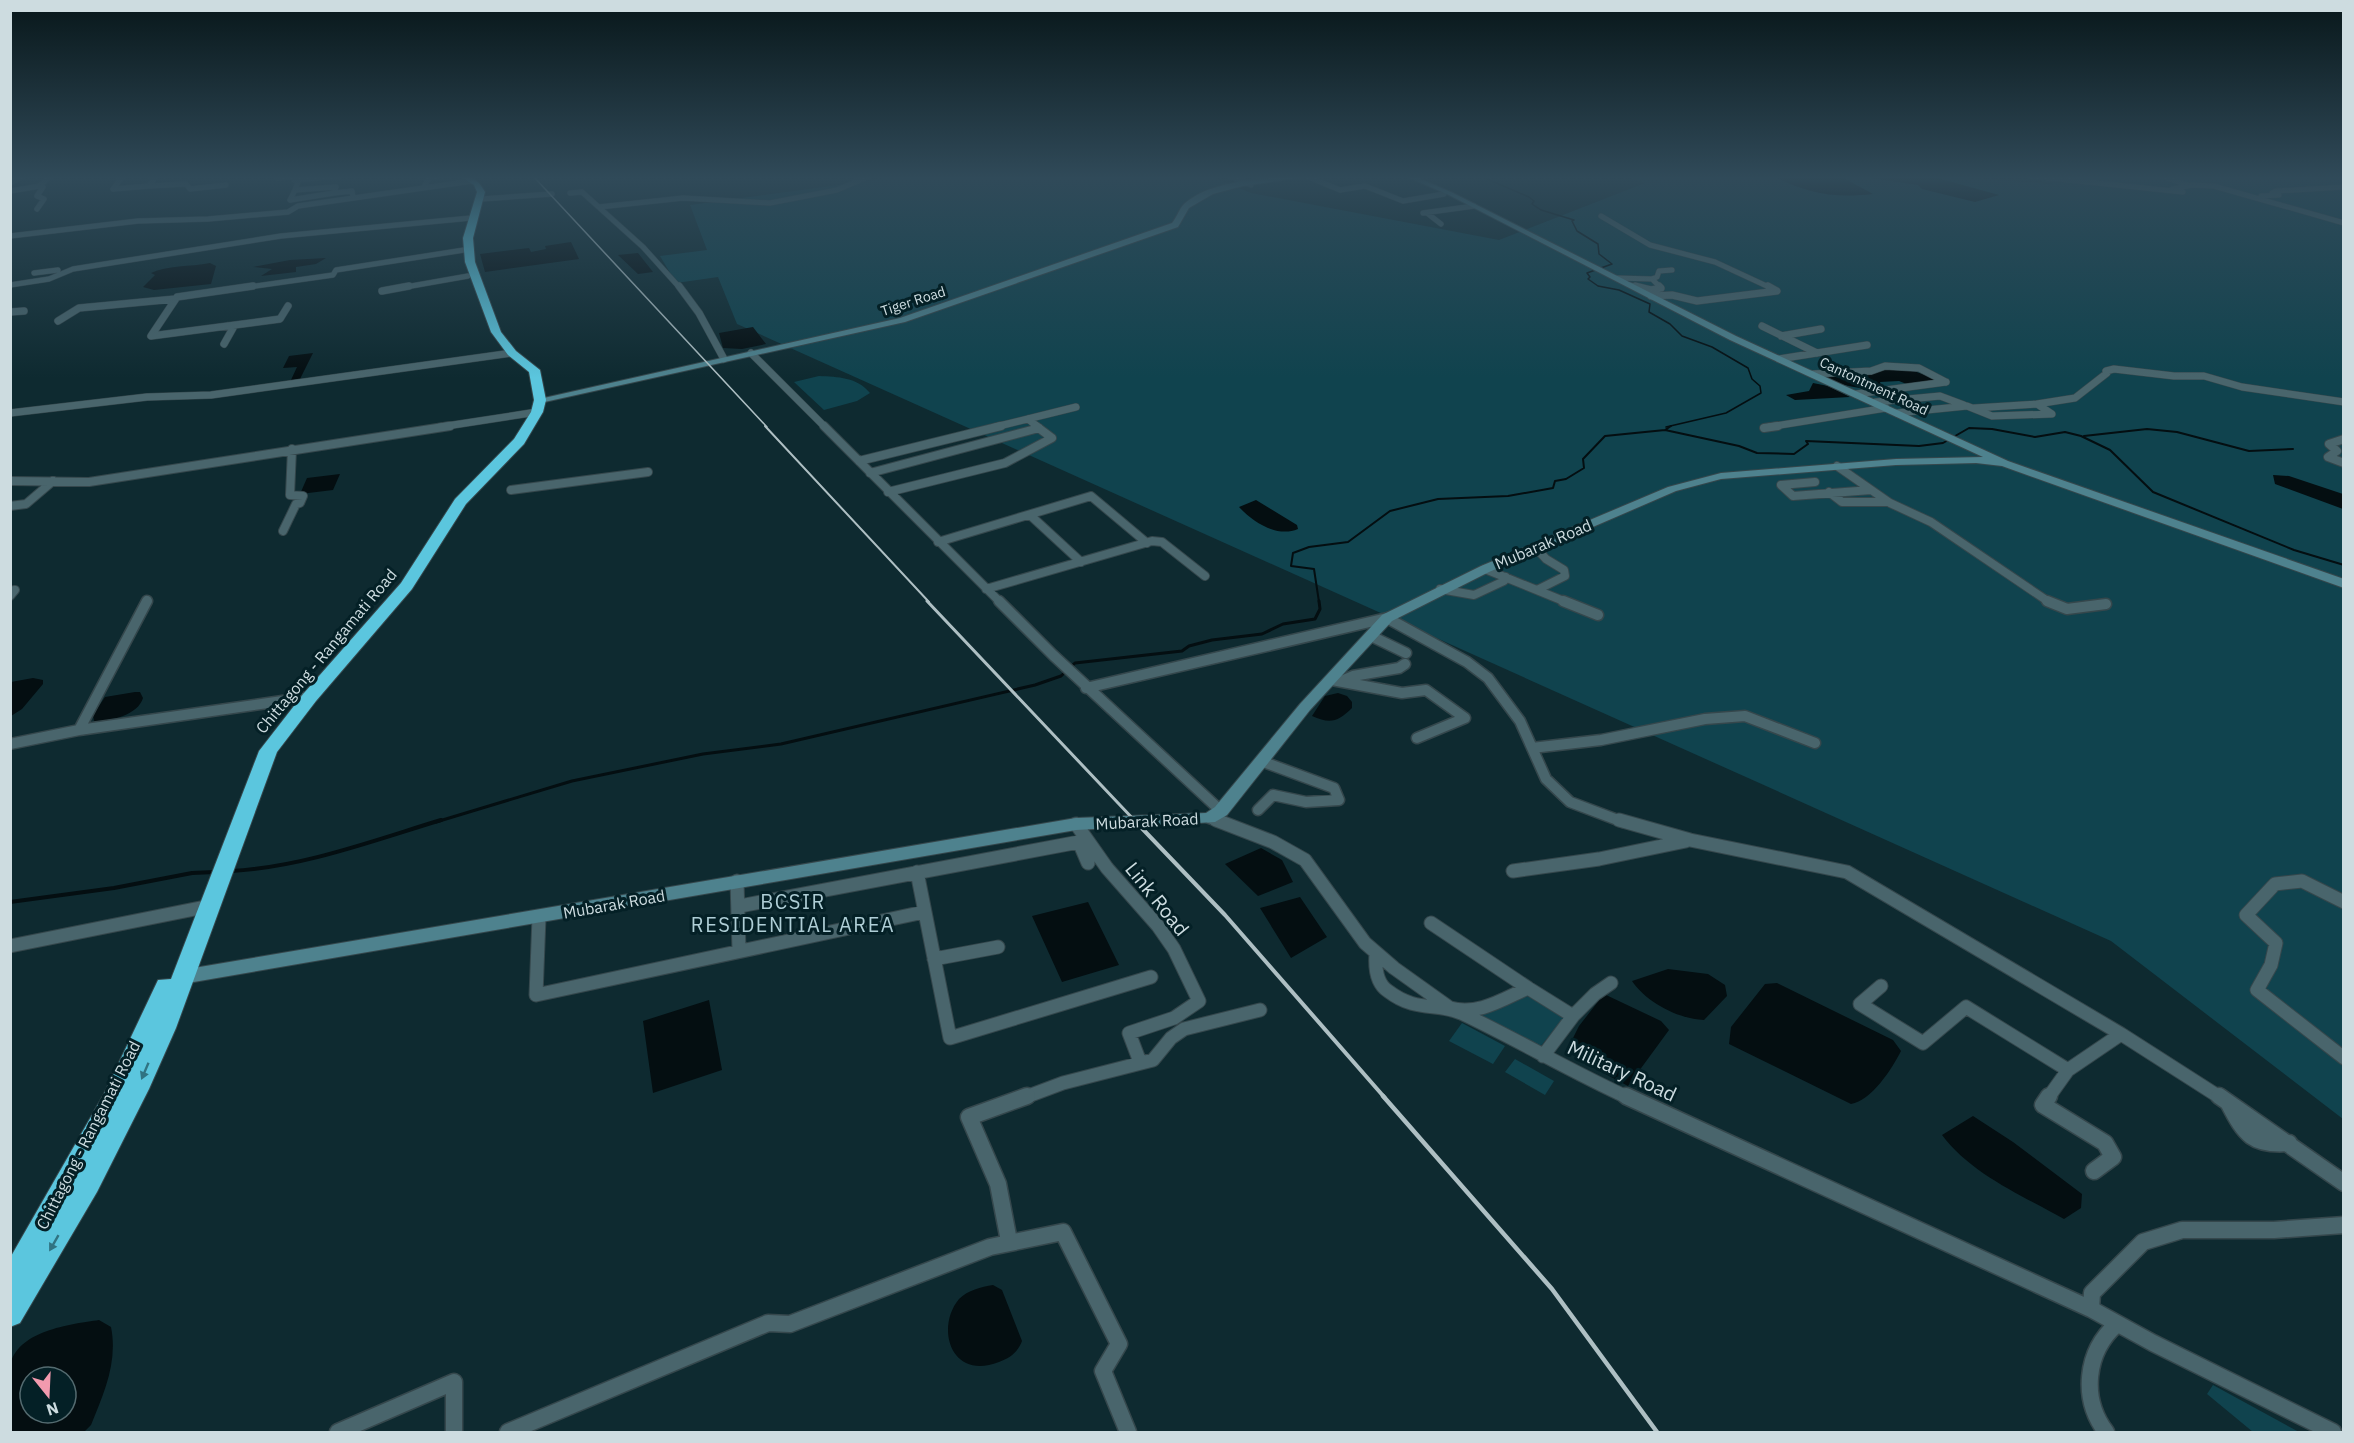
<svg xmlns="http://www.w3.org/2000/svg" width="2354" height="1443" font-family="'IBM Plex Sans',sans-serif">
<rect width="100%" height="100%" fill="#0e2a30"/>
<!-- green -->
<path fill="#10434e" d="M874 176H892L888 179 906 176H1210L1251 193 1499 240 1645 183 1625 176H1939L2053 184 2022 176H2343V1119L2111 941 737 324 718 277 676 283 660 256 707 250 690 205 883 179Z
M819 376C838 377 857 377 870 393L857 401 824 410 794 382Z
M1526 995 1564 1018 1540 1047 1477 1015Z
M1462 1023 1505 1046 1493 1064 1449 1041Z
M1515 1059 1554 1081 1545 1095 1505 1072Z
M2213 1385 2299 1432H2253L2207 1394Z"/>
<!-- water -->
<path fill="#040e11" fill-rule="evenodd" d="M1773 176H1840L1873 194C1829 199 1804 191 1773 176Z
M1857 176H1930L1999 195 1975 202 1922 189 1918 185Z
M571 242 579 259 485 272 480 254 529 248 531 252 546 249 545 246Z
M638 253 653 272 638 274 618 255Z
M326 258 316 264 296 267V272L261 276 272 269 253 267 290 260Z
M210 263 216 266 211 284 154 290 143 287 155 275 151 273C167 265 190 267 210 263Z
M753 327 766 344 742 349 723 348 719 333Z
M313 353 300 379 291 380 297 367 283 368 289 356Z
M1887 368 1914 371 1942 381 1909 385 1899 381 1880 382 1881 385C1861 393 1837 383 1818 376Z
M1813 383 1828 386 1850 397 1795 400 1786 395 1809 391Z
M340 474 333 490 300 494 307 478Z
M2273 475 2289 476 2343 494V509L2275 484Z
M1256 500 1297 525 1298 529C1277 538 1253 522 1239 507Z
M33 678 43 680V684L22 709 11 716V682Z
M135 692H140L143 698C138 715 111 721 94 721L93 715 105 697Z
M1338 693 1347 696 1352 702V708C1338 722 1330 724 1312 716L1325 696Z
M1261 848 1282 860 1293 882 1258 896 1225 864Z
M1300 897 1327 937 1291 958 1260 908Z
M1088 902 1119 965 1062 982 1032 916Z
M1668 969 1708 974 1725 985 1727 996 1704 1020C1678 1019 1646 1002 1632 981Z
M1777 983 1893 1040 1901 1051C1892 1069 1871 1101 1851 1104L1729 1044 1731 1027 1765 984Z
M1604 994 1661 1021 1669 1030 1628 1086 1581 1061 1571 1042 1579 1026Z
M709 1000 722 1070 653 1093 643 1021Z
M1973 1116 2013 1142 2082 1194 2081 1208 2064 1219C2023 1196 1971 1174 1942 1135Z
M993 1285 1002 1290 1022 1341C1018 1352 1010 1358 999 1362 951 1381 935 1328 959 1299 968 1290 981 1287 993 1285Z
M99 1320 111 1327C118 1362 104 1393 91 1425L84 1432H11C10 1411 8 1388 10 1367 15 1331 71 1324 99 1320ZM30 1377H66V1413H30Z"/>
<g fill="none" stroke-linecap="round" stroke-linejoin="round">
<!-- stream-far3 -->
<path stroke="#040e11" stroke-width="1.5" d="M1480 176 1529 197 1534 201 1532 204 1541 210 1574 220 1572 221 1577 231 1598 244 1599 254 1612 264 1587 273 1590 277 1588 279 1598 286 1619 290 1650 304 1649 312 1670 324 1682 336 1712 347 1748 368 1752 379 1760 386 1761 393 1726 413 1666 427"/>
<!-- stream-far2 -->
<path stroke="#040e11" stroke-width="2" d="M1665 430 1671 426
M2084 436 2147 429 2177 432 2249 451 2293 449
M1319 602 1314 569 1291 566 1293 553 1309 547 1348 542 1390 511 1438 499 1508 496 1553 488 1555 481 1566 479 1584 468 1583 459 1605 436 1665 430 1739 446 1757 453 1794 454 1808 444 1806 441 1919 446 1943 443 1969 428 1992 429 2035 437 2065 432 2081 436 2110 450 2153 492 2294 550 2344 565"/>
<!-- stream-far1 -->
<path stroke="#040e11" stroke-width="3" d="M436 822 572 781 703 754 781 744 1035 685 1061 676 1075 663 1182 651 1189 646 1212 640 1262 634 1283 624 1315 619 1320 609 1319 601"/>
<!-- stream -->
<path stroke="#040e11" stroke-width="4" d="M231 871C303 867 372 841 441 820
M10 902 114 888 192 873 215 872"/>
<defs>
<path id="street-far5" d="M123 176 113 189 149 186
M156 176 149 186 186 184 190 189 226 185
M1230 176 1251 185
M1306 176 1340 190 1365 186 1403 201 1444 194
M2030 176 2183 192 2172 189 2192 185 2214 186 2344 223
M2162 176 2187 185
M278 178 293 177
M299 179 295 190 336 187 334 193 352 191 353 197
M294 180 339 176
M10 183 23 176
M424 187 429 178 437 176
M295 190 290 200 334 193
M10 191 40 186
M570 193 582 192 643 247 680 288
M2261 196 2279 195 2272 193 2276 191 2344 187
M481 199 552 194
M599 207 683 198 770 203 837 190 870 176
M37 209 44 199 37 196 43 187 39 186 51 176
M1423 213 1474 206
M1427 213 1441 224
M1601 216 1650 245 1715 262 1771 288
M10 236 138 221 208 219 288 212 298 206 472 181
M34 273 58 270
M1617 278 1652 279 1657 277 1659 271 1672 270
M1652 279 1661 288
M10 285 49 279 73 269 281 236 471 218
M1630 285 1642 288
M242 288 333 275 336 270 464 250
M400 288 468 276"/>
<path id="street-far4" d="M253 286 177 297 151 336 280 319 288 306
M679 286 699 313 724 359
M1635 286 1651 290 1661 288 1659 286
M382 291 409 286
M1651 296 1672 295 1697 301 1777 291 1768 286
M10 312 24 311
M58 321 79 308 175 299
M1762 326 1817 353
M1781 336 1821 329
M224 344 233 328 228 326
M751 353 825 427
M1779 359 1867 345
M1813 374 1871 371 1885 366 1919 368 1946 382
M1856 394 1946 382
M1876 402 1940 396 1964 405
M1974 408 2037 404
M10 413 147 397 211 395 512 353
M1897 413 1967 406 1992 416 2052 414 2037 404 2075 398 2107 373 2106 371 2114 369 2174 376H2204L2242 387 2344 402
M1028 419 1038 427
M440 427 537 412
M995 427 1076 407
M1769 427 1886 408"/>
<path id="street-far3" d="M824 426 1000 602
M1764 428 1778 426
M2344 439 2329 444 2337 451 2328 457 2344 463
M859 461 1001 426
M1837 466 1890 503 1931 522 2049 602
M870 473 1039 428
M10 481 89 482 450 426
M1815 482 1781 485 1793 496 1871 490
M511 490 648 472
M888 492 1005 463 1052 438 1036 426
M1829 492 1842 502H1888
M10 506 26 504 53 481
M1030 515 1081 562
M283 531 296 504 300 503 303 496 290 495 292 449
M938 542 1091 496 1147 543
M1536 548 1546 559 1564 570 1565 576 1537 590
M1485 569 1566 602
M986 589 1152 541 1162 542 1205 576
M1440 589 1474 595 1504 581 1506 577
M10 591 15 590 10 596
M146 602 147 600"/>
<path id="street-far2" d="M999 601 1053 655 1221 811
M1563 601 1598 615
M2047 601 2067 609 2106 604
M1371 636 1406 653
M1332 680 1402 693 1426 690 1465 718 1417 738
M1341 681 1353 676 1399 668 1405 664
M1086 688 1387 618 1467 662 1488 678 1520 721 1546 779 1570 802 1623 822
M79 730 147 601
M10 744 79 730 310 697
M1532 748 1601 740 1705 719 1745 716 1815 743
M1258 810 1273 795 1306 802 1339 800 1334 788 1261 761
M1209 818 1220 822"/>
<path id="street-far1" d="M1216 820 1273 842 1305 860 1365 943 1394 968 1450 1008C1478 1016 1503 999 1528 988L1431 923
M1619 820 1690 840 1847 872 2121 1034 2221 1098
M1076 824 1107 868 1158 926 1174 949 1199 1001 1174 1018 1129 1033 1140 1062
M1513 871 1599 859 1686 841
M917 872 950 1038 1151 977
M737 881 739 950
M2344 902 2302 881 2275 884 2246 915 2276 943 2271 965 2257 990 2344 1058
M740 906 1079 842 1088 863
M539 917 536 995 924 912
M10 946 210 906
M1376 954C1375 967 1376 983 1388 991 1417 1013 1435 1002 1461 1013 1518 1040 1572 1072 1629 1098
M934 959 998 947
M1881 986 1860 1004 1923 1043 1966 1007 2068 1070 2121 1034
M1528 988 1573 1016 1543 1056
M1573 1016 1595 994 1611 983
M1023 1098 1063 1083 1153 1060 1171 1038 1184 1029 1260 1010
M2048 1098 2068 1070"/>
<path id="street" d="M1626 1096 2091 1309 2092 1293 2143 1242 2182 1230H2274L2344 1225
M2049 1096 2043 1105 2105 1143 2113 1157 2094 1171
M2219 1096 2344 1183
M2229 1104C2245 1135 2253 1146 2289 1143
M1009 1241 998 1184 969 1117 1027 1096
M2091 1309 2153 1343 2333 1432
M338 1432 454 1382V1432
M508 1432 768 1323 790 1324 990 1247 1063 1232 1119 1344 1103 1371 1128 1432
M2106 1432C2081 1399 2085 1352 2117 1324"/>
<path id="secondary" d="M1291 176H1310L1243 186 1213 194 1189 208 1178 227 905 322 540 403 535 400 900 318 1172 223C1177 217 1179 209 1184 204 1211 180 1258 180 1291 176Z
M1405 176H1414L1453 193 1736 336 2008 461 2344 579V588L2002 466 1976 463 1896 465 1721 479 1676 491 1489 572 1392 621 1310 710 1227 815 1215 822 1076 830 182 984 175 982 173 977 175 972 182 970 1076 818 1206 813 1215 807 1300 704 1382 615 1481 566 1668 487 1721 473 1896 459 1983 457 1730 340 1449 195Z"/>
<path id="highway" d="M460 176C473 176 479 181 485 192L473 238 475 262 501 332 516 351 540 370 546 400 543 412 524 444 466 504 412 589 316 701 277 752 176 1028 149 1089 97 1192 20 1323 10 1327V1258L104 1094 158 980 171 979 259 751 304 693 401 583 455 499 514 439 531 412 534 400 529 372 508 355 491 332 465 262 463 238 477 192 474 185Z"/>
</defs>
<!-- street-far5 casing -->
<use href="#street-far5" stroke="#35474c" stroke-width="6"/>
<!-- street-far4 casing -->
<use href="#street-far4" stroke="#35474c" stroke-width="8"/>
<!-- street-far3 casing -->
<use href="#street-far3" stroke="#35474c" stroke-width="10"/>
<!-- street-far2 casing -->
<use href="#street-far2" stroke="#35474c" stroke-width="13"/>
<!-- street-far1 casing -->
<use href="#street-far1" stroke="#35474c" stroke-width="15"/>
<!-- street casing -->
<use href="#street" stroke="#35474c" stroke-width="19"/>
<!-- secondary casing -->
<use href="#secondary" stroke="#35474c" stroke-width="2"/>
<!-- highway casing -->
<use href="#highway" stroke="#35474c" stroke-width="2"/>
<!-- street-far5 -->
<use href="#street-far5" stroke="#49656c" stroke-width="5"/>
<!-- street-far4 -->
<use href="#street-far4" stroke="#49656c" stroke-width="7"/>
<!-- street-far3 -->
<use href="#street-far3" stroke="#49656c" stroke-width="8"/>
<!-- street-far2 -->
<use href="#street-far2" stroke="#49656c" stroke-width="10"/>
<!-- street-far1 -->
<use href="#street-far1" stroke="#49656c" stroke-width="13"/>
<!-- street -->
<use href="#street" stroke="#49656c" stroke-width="16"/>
<!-- secondary -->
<use href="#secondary" fill="#4e828e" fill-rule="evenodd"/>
<!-- highway -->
<use href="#highway" fill="#5bc6de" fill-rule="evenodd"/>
<!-- rail-far4 -->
<path stroke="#aebfc3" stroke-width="1.5" d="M533 176 767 427"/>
<!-- rail-far3 -->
<path stroke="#aebfc3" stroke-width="2" d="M765 426 929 602"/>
<!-- rail-far2 -->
<path stroke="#aebfc3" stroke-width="3" d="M927 601 1136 822"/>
<!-- rail-far1 -->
<path stroke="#aebfc3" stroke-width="4" d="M1134 820 1225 915 1385 1098"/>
<!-- rail -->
<path stroke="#aebfc3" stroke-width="4.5" d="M1383 1096 1552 1289 1657 1432"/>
</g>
<!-- one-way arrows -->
<defs><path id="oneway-solid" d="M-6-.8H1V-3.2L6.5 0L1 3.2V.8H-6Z" transform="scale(1.5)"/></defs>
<g fill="#307382">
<use href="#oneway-solid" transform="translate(145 1071) rotate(113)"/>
<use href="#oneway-solid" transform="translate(54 1243) rotate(120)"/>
</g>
<!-- sky -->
<linearGradient id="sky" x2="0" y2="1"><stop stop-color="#08171a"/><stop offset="0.47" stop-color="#304a59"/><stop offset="1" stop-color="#304a59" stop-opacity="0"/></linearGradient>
<rect width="2354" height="378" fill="url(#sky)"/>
<g text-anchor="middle" stroke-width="6" stroke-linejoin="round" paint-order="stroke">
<!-- far-street labels -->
<g font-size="14" fill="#cddce0" stroke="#042026">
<text transform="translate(913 301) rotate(-18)" y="5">Tiger Road</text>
<text transform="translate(1874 386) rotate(25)" y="5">Cantontment Road</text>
</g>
<!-- street labels -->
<g font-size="16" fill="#cddce0" stroke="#042026">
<text transform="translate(1543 544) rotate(-23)" y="6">Mubarak Road</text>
<text transform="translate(326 651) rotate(-50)" y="6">Chittagong - Rangamati Road</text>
<text transform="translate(1147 821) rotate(-3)" y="6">Mubarak Road</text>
<text transform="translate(614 904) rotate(-10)" y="6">Mubarak Road</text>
<text transform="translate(88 1135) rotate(-63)" y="6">Chittagong - Rangamati Road</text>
</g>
<!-- near-street labels -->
<g font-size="20" fill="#cddce0" stroke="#042026">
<text transform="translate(1157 899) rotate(51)" y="7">Link Road</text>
<text transform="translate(1622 1071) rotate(25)" y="7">Military Road</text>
</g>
<!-- quarter labels -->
<g font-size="20" letter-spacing="1.5" fill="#afced6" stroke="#042026">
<text x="793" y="909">BCSIR<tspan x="793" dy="23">RESIDENTIAL AREA</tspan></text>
</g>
</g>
<!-- border -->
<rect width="2354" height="1443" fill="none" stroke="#cddce0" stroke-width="24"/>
<!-- north arrow -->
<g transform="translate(48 1395) rotate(162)"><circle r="28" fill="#042026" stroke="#546b70" stroke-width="1.5"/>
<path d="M0-4.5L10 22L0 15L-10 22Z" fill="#f29aae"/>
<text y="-9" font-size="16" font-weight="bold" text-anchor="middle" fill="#cddce0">N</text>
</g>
</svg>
